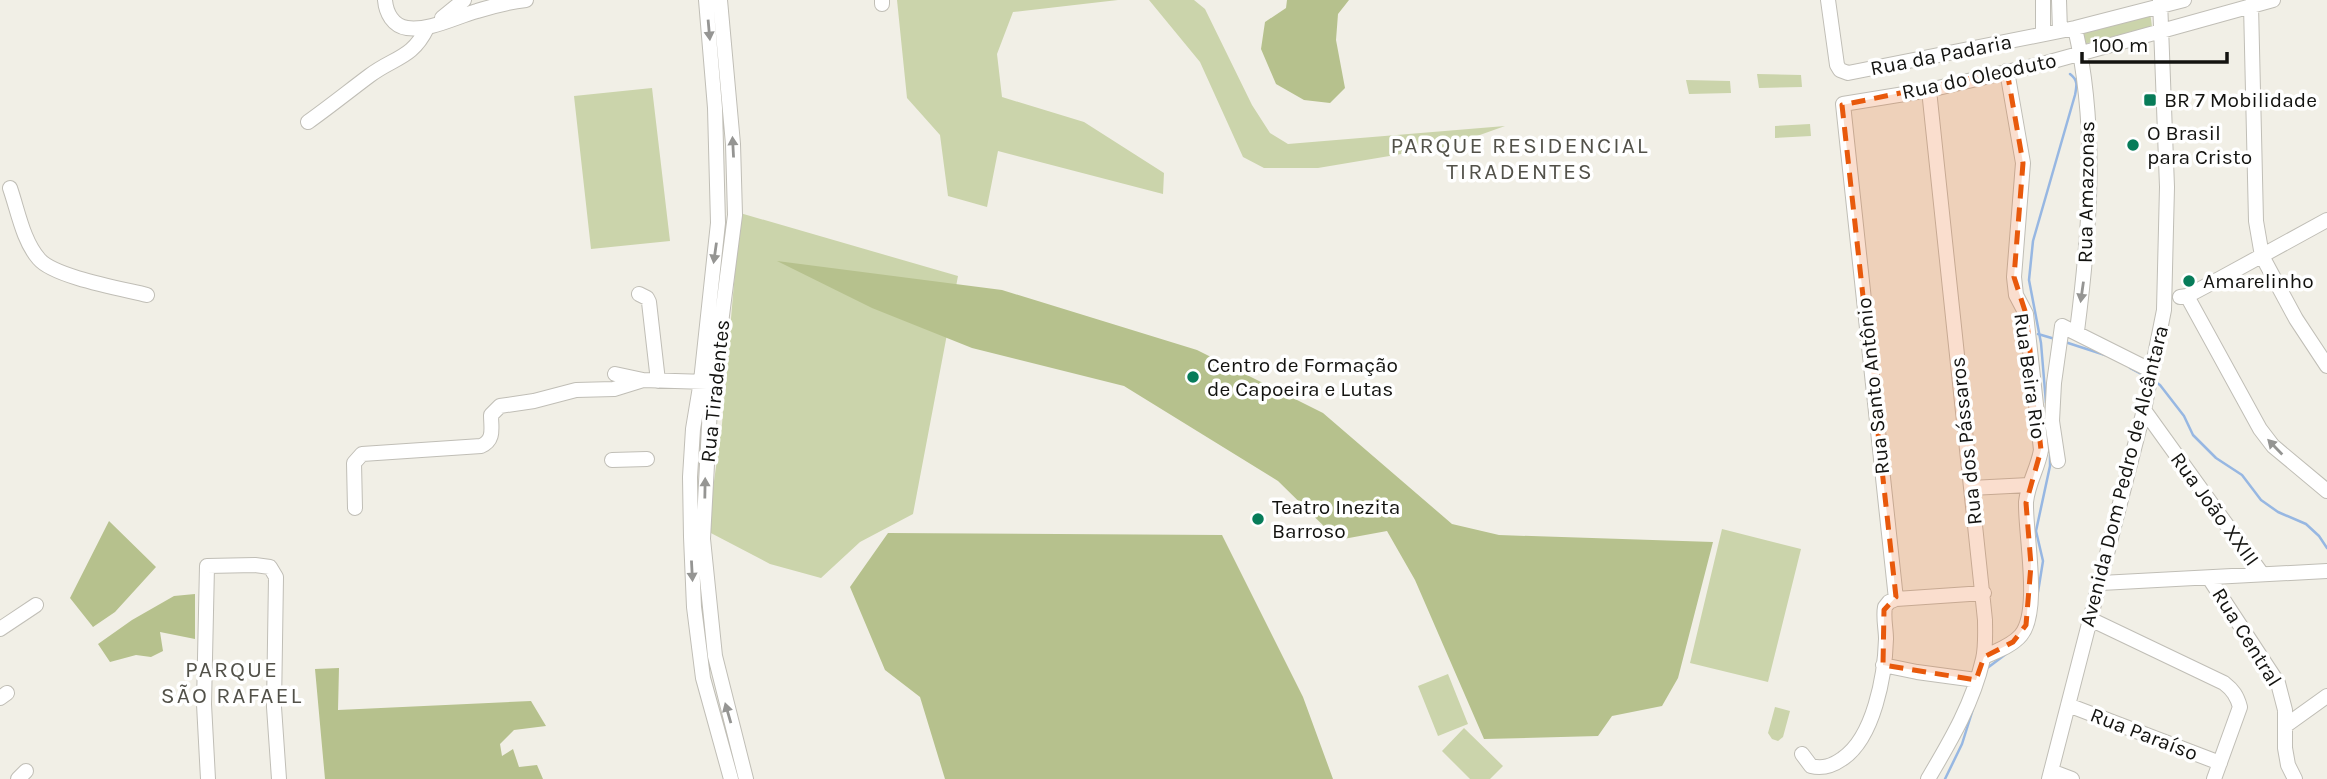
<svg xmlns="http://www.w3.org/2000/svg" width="2327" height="779" font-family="Karla,sans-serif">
<rect width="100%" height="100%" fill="#f1efe6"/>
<!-- green -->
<path fill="#cbd4ab" d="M897 0H1118L1013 12 997 54 1002 97 1084 122 1164 173 1163 194 998 151 987 207 948 196 940 135 907 98Z
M1149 0H1194L1205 9 1252 105 1270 133 1288 144 1505 126 1449 146 1318 168H1264L1243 157 1200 62Z
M2150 12 2152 27 2084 44 2081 30Z
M1757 74 1801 75 1802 87 1759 88Z
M1686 80 1730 81 1731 93 1689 94Z
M652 88 670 241 591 249 574 96Z
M1810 124 1811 136 1775 138V126Z
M740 213 958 276 913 514 860 542 821 578 770 564 707 531 722 424Z
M1722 529 1801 549 1768 682 1690 663Z
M1448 674 1468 724 1438 736 1418 686Z
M1775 707 1790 711 1783 737 1778 741 1772 739 1768 733Z
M1464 728 1503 766 1490 779H1470L1442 751Z"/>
<!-- forest -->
<path fill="#b6c18d" d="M1287 0H1349L1338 14 1336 40 1345 88 1330 103 1304 100 1276 84 1261 49 1265 22 1286 8Z
M777 261 1002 290 1197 350 1323 413 1452 524 1499 535 1713 542 1678 678 1662 706 1612 716 1598 736 1484 739 1415 580 1387 531 1338 540 1278 481 1124 386 972 348 872 308Z
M109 521 156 567 115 612 93 627 70 598Z
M888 533 1222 535 1303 697 1333 779H945L920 697 885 670 850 587Z
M195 594V639L160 632 163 651 151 657 136 655 110 662 98 644 132 620 174 596Z
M339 668 338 710 531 701 546 726 514 730 500 744 502 756 513 749 519 767 537 765 543 779H325L315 669Z"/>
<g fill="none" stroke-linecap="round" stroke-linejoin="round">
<!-- stream -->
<path stroke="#97b7e2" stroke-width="2.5" d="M2038 334 2055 339
M2065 342 2105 355
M2130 368 2145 376
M2154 381 2160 385 2184 416 2193 435 2216 458 2242 475 2261 500 2278 512 2306 524 2319 536 2327 548
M2046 403 2041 343 2029 280 2033 241 2075 95C2077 85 2078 80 2070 74
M2038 592 2043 561 2036 531 2050 466V455
M1986 669 2006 654
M1945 779 1962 744 1973 709"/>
<defs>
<path id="minor" d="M385 0C386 13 393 26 407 28 430 31 455 17 477 11 493 6 509 2 526 0
M706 0 715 108 718 223 701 381 693 429 690 477 691 537 694 607 703 678 731 779
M720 0 733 144 735 215 710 408 703 539 715 656 746 779
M882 0V4
M1828 0 1837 65 1840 70 1848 73 2075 28 2184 0
M2043 0V34
M2059 0 2060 31
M2251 5 2256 221 2262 256 2296 319 2327 366
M442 18 464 0
M2075 28C2098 129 2090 230 2077 331
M308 122C329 107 349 91 369 76 394 57 412 59 427 28
M10 188C18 211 23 241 39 259 54 277 123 289 147 295
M639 294 647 298 649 302 658 381
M2187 296 2260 429 2273 446 2327 491
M2180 297 2187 296 2221 278 2327 220
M615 374 643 380 707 382
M2144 410 2262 574
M612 460 647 459
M2058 461 2052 421 2054 383 2062 326 2152 371
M1971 488 2029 485
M355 508 354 463 362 454 481 446C495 440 491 428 491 415L500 406 534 401 576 390 614 389 643 380
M2209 578 2278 683 2285 710V748L2288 765 2295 779
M2101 583 2327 571
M1896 599 1984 593
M2090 619 2224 683C2233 690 2237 696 2240 707L2214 779
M0 629 36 605
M1984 657C1996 651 2012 646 2021 635 2041 611 2025 533 2026 502 2028 483 2038 468 2041 450L2026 314 2016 295 2014 277 2023 163 2007 71
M1883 665 1917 672 1976 680
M0 698 7 693
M2068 705 2220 763
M2285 726 2327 696
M1802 754 1811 766C1823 769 1832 766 1842 759 1874 738 1885 675 1886 639 1886 629 1883 617 1885 607L1889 602 1896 599 1843 104 1929 90 2046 63 2273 0
M2051 771 2072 779
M18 779 26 771
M208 779 204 704 207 566 255 565 270 567 276 577 274 707 279 779
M1928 779C1951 740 1973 703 1983 659 1986 647 1985 632 1985 620L1929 90
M2049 779 2144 410 2164 310 2167 187 2160 0"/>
</defs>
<!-- minor casing -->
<use href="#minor" stroke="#c0beb6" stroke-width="16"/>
<!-- minor -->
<use href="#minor" stroke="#fff" stroke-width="14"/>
</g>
<!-- one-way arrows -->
<defs><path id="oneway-solid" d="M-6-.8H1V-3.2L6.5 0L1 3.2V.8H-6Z" transform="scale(1.75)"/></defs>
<g fill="#959593">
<use href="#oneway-solid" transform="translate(709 30) rotate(85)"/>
<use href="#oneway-solid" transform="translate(733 147) rotate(-93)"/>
<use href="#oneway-solid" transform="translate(715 253) rotate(98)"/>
<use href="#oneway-solid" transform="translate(2082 292) rotate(98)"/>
<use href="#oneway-solid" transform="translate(2275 447) rotate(-134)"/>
<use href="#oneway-solid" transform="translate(705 488) rotate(-89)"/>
<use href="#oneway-solid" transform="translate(692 571) rotate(87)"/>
<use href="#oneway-solid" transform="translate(728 713) rotate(-106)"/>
</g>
<!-- marked area -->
<path fill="#e8590c" fill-opacity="0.2" stroke="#e8590c" stroke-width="5" stroke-dasharray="14 9" stroke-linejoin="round" d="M2007 71 2023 163 2014 277 2026 314 2041 450 2026 503 2031 565 2026 625 2013 642 1984 657 1976 680 1883 665 1884 610 1896 597 1842 105Z"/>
<!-- markers -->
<g fill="#077c59" stroke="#fff" stroke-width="2.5">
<rect x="2143" y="93" width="14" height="14" rx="3.5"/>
<circle cx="2133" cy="145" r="7"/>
<circle cx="2189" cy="281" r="7"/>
<circle cx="1193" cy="377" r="7"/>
<circle cx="1258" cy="519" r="7"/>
</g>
<g text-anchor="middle" stroke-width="7" stroke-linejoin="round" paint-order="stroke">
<!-- street labels -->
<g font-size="21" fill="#131310" stroke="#fff">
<text transform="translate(1941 55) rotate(-11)" y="7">Rua da Padaria</text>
<text transform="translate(1979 76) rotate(-12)" y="7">Rua do Oleoduto</text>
<text transform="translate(2086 192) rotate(-89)" y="7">Rua Amazonas</text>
<text transform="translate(2030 376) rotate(82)" y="7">Rua Beira Rio</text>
<text transform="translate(1873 386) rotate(-96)" y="7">Rua Santo Antônio</text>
<text transform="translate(715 391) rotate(-84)" y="7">Rua Tiradentes</text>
<text transform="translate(1966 441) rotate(-96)" y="7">Rua dos Pássaros</text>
<text transform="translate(2124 476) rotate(-76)" y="7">Avenida Dom Pedro de Alcântara</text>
<text transform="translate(2215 509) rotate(54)" y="7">Rua João XXIII</text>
<text transform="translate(2247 637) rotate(58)" y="7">Rua Central</text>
<text transform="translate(2144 734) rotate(21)" y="7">Rua Paraíso</text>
</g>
<!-- poi labels -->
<g font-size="21" fill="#131310" stroke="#fff" text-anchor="start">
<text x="2164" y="107">BR 7 Mobilidade</text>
<text x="2147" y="140">O Brasil<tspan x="2147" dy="24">para Cristo</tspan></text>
<text x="2203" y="288">Amarelinho</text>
<text x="1207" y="372">Centro de Formação<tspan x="1207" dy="24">de Capoeira e Lutas</tspan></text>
<text x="1272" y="514">Teatro Inezita<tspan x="1272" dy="24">Barroso</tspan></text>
</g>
<!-- neighbourhood labels -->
<g font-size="23" letter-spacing="2" fill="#525149" stroke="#fff">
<text x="1520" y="153">PARQUE RESIDENCIAL<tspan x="1520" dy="26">TIRADENTES</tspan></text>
<text x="232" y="677">PARQUE<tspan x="232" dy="26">SÃO RAFAEL</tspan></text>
</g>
</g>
<!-- scale -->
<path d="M2082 52v10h145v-10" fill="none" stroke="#131310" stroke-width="3.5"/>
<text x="2092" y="52" font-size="21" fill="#131310" stroke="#ffffff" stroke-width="5" paint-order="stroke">100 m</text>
</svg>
